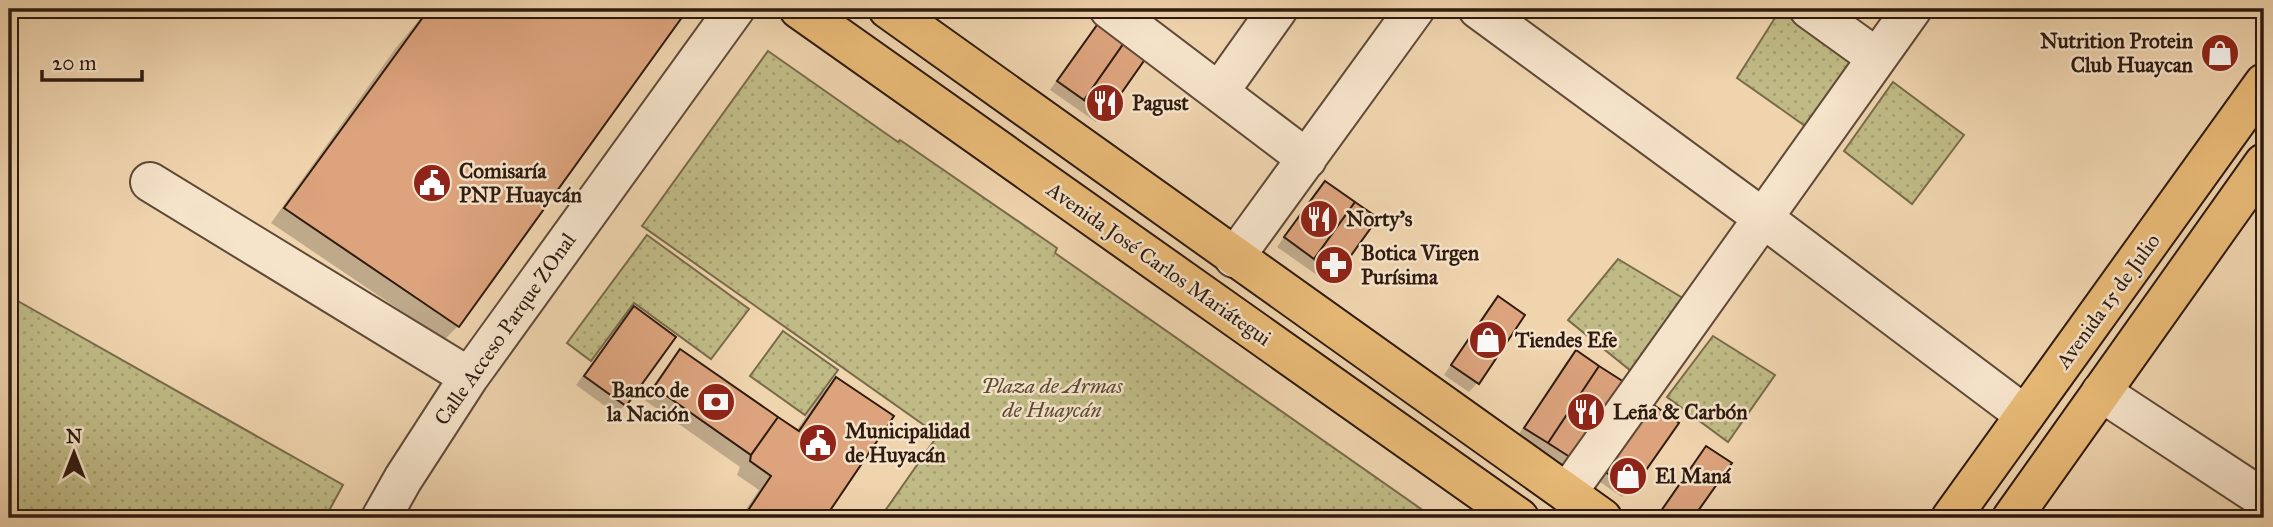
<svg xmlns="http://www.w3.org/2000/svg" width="2273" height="527" font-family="'IM FELL Great Primer',serif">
<defs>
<pattern id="green-dots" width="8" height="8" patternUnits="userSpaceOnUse" patternTransform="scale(1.75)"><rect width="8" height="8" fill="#c0bb86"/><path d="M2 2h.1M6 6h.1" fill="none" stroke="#a5a072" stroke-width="1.8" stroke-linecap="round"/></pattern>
</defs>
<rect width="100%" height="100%" fill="#efd4ae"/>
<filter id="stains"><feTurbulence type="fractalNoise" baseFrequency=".00286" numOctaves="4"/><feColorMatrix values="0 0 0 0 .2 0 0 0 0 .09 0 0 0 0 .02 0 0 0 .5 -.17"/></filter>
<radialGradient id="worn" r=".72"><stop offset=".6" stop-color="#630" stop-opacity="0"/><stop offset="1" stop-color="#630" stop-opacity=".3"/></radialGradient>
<!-- green -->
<path fill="url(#green-dots)" stroke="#786b4a" stroke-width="2" d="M1780 10 1854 56 1808 128 1737 78Z
M768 51 898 142 900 140 1057 248 1055 253 1434 518H880L938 435 642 226Z
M1893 82 1964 135 1912 204 1844 151Z
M647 235 749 309 711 359 634 303 591 361 567 343Z
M1618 259 1686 300 1631 371 1568 320Z
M9 296 343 485 325 518H9Z
M783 331 838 370 805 415 750 376Z
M1713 336 1775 375 1728 442 1667 397Z"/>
<!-- shadow -->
<path fill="#0003" d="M428 9H686L458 326 444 340 271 223 395 49Z
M1099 22 1104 114 1096 122 1050 90Z
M1325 183 1336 274 1327 282 1277 247 1316 191Z
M1498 299 1523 315 1477 383 1469 392 1444 375 1489 307Z
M634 309 625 405 616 414 576 385 626 317Z
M680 352 796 431 822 393 836 379 892 417 823 518H740L759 490 737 475 740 467 643 399 669 363Z
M1576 353 1621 383 1563 467 1517 437 1567 361Z
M1642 414 1631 489 1622 497 1597 480Z
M1706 448 1729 464 1691 518H1655L1698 457Z"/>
<!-- building -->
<path fill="#dca37d" stroke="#2f1b0f" stroke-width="2" d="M429 9H688L459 327 284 208Z
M1107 11 1133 30 1084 100 1057 81Z
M1133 30 1155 45 1106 115 1084 100Z
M1325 181 1355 202 1314 259 1284 237Z
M1355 202 1378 218 1337 275 1314 259Z
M1498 296 1525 315 1479 384 1451 365Z
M634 306 676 337 626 406 584 376Z
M680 349 778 417 751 455 654 387Z
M1576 350 1599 366 1548 443 1524 428Z
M1599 366 1624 382 1573 459 1548 443Z
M836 377 894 416 825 518H743L771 476 750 461 751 455 778 417 799 431Z
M1651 403 1679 423 1632 490 1604 471Z
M1706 446 1732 463 1693 518H1670L1661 511Z"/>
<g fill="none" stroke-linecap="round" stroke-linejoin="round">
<defs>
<path id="minor" d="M1109 9 1307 159
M1478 9 1763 218 2025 415
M1809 9 1877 58
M1219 92 1278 9
M150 182 469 377
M1234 258 1415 9
M2101 392 2264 499
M1567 493 1912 9
M381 518 403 479 469 377 735 9"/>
<path id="major" d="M799 9 1519 518
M888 9 1602 518
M1951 518 2264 83
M2012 518 2264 163"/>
</defs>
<!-- minor casing -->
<use href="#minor" stroke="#5f4937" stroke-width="42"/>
<!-- major casing -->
<use href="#major" stroke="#2f1b0f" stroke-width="42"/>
<!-- minor -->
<use href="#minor" stroke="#f5e3ca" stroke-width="38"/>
<!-- major -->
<use href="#major" stroke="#e8ba77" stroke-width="38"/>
</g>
<!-- icons -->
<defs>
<symbol id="shop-disc" viewBox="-11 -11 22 22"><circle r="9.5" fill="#8f2418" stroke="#f5e3ca"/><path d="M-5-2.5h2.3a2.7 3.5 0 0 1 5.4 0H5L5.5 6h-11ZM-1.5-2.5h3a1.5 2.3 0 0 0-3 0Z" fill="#fff"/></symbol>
<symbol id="restaurant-disc" viewBox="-11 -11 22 22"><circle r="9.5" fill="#8f2418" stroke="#f5e3ca"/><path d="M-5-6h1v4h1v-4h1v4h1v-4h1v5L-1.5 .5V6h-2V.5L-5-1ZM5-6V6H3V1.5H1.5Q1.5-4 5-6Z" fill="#fff"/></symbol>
<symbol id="civic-disc" viewBox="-11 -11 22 22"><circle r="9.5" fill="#8f2418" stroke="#f5e3ca"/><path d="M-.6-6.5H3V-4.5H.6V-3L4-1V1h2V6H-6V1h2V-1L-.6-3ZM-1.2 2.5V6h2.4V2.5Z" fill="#fff"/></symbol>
<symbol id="pharmacy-disc" viewBox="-11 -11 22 22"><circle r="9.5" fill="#8f2418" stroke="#f5e3ca"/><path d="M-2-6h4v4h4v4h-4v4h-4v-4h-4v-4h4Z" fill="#fff"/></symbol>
<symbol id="bank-disc" viewBox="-11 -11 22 22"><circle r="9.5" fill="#8f2418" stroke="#f5e3ca"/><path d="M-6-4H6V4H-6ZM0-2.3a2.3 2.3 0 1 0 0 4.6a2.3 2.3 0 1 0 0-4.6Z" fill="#fff"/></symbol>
</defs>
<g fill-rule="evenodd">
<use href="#shop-disc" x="2198" y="31" width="44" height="44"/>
<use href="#restaurant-disc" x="1083" y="81" width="44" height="44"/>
<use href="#civic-disc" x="410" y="161" width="44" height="44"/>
<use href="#restaurant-disc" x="1297" y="197" width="44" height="44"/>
<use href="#pharmacy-disc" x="1312" y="243" width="44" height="44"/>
<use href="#shop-disc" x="1466" y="318" width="44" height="44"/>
<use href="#bank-disc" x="694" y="380" width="44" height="44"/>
<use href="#restaurant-disc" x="1564" y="390" width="44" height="44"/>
<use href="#civic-disc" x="796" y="421" width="44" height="44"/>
<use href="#shop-disc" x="1606" y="454" width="44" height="44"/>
</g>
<g text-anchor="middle" stroke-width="5" stroke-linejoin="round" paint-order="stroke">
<!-- poi labels -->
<g font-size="21" font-weight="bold" fill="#2f1b0f" stroke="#f5e3ca" text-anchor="start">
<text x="2193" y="48" text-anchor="end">Nutrition Protein<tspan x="2193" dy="24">Club Huaycan</tspan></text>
<text x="1132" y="110">Pagust</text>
<text x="459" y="178">Comisaría<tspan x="459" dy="24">PNP Huaycán</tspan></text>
<text x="1346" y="226">Norty's</text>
<text x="1361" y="260">Botica Virgen<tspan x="1361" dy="24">Purísima</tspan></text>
<text x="1515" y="347">Tiendes Efe</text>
<text x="689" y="397" text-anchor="end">Banco de<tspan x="689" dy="24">la Nación</tspan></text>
<text x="1613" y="419">Leña &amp; Carbón</text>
<text x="845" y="438">Municipalidad<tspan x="845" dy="24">de Huyacán</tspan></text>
<text x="1655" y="483">El Maná</text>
</g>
<!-- street labels -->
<g font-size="21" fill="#2f1b0f" stroke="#f5e3ca">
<text transform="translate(1159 264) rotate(35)" y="7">Avenida José Carlos Mariátegui</text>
<text transform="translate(2108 301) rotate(-54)" y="7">Avenida 15 de Julio</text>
<text transform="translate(505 329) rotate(-55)" y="7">Calle Acceso Parque ZOnal</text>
</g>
<!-- park labels -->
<g font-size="21" font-style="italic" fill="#5a4b33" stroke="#f5e3ca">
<text x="1052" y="393">Plaza de Armas<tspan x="1052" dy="24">de Huaycán</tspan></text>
</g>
</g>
<!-- margin -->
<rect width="2273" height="527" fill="none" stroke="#efd4ae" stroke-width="35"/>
<rect x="10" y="10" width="2252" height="506" fill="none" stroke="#2f1b0f" stroke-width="3.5"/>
<rect x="18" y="18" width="2238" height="492" fill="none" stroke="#2f1b0f" stroke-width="2"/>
<!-- north arrow -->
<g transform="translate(74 453)" stroke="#f5e3ca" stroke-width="5" paint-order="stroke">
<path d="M0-5L12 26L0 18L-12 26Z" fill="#2f1b0f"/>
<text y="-10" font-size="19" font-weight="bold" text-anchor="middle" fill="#2f1b0f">N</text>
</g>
<!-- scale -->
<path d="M42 70v10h100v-10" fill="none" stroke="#2f1b0f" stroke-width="3.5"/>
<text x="52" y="70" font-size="21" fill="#2f1b0f" stroke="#f5e3ca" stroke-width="5" paint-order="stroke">20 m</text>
<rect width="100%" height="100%" filter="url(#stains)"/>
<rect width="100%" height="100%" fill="url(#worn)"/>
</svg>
